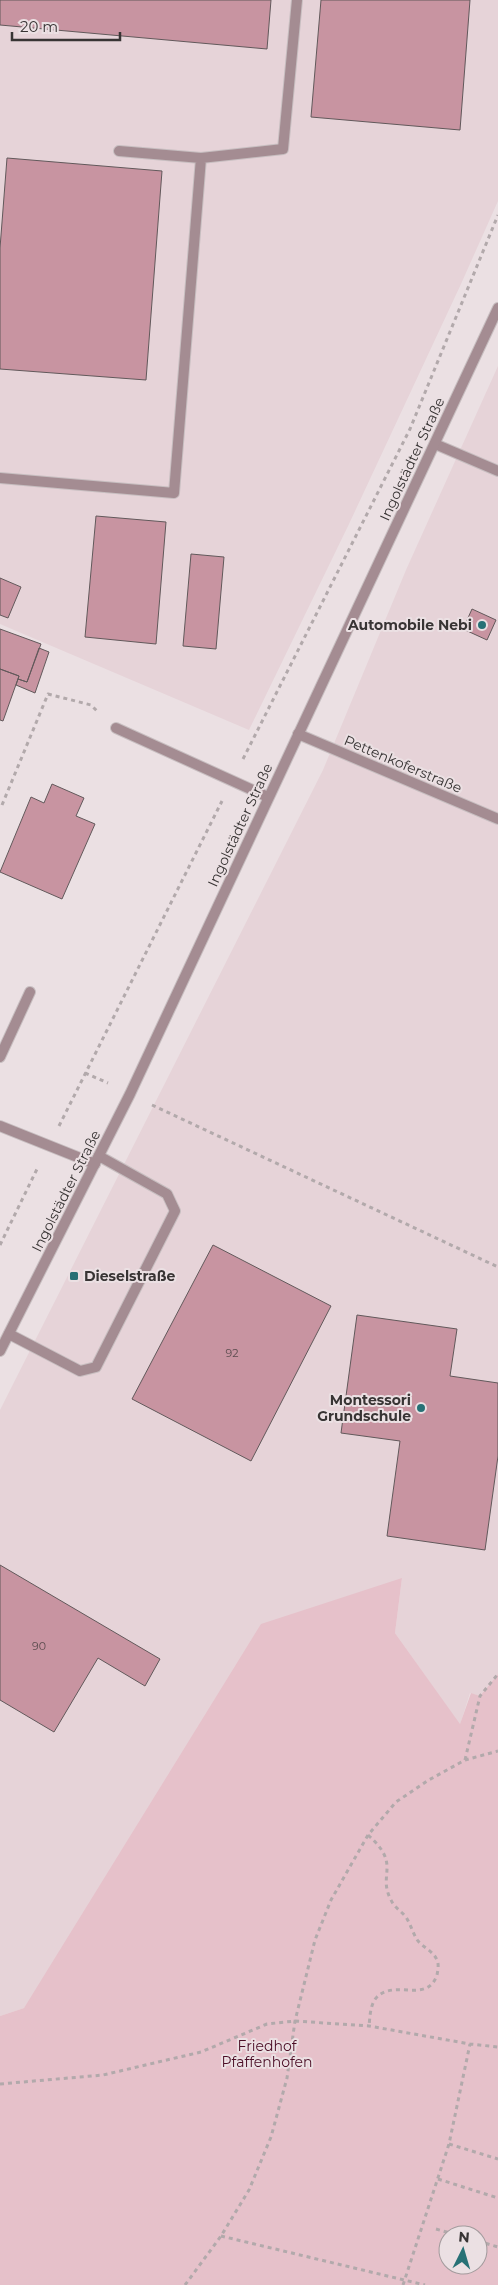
<svg xmlns="http://www.w3.org/2000/svg" width="498" height="2285" font-family="Montserrat,sans-serif">
<rect width="100%" height="100%" fill="#ebe0e3"/>
<!-- built -->
<path fill="#e6d3d8" d="M0 0H498V201L461 284 349 524 249 730 0 624Z
M498 366V1674L480 1696 470 1693 460 1725 395 1633 402 1578 24 2008 0 2016V1410L323 770 406 570Z"/>
<!-- green -->
<path fill="#e6c1ca" fill-rule="evenodd" d="M402 1578 395 1633 460 1724 471 1693 480 1696 498 1674V2285H0V2016L24 2008 261 1624ZM448 2235H478V2265H448Z"/>
<!-- building -->
<path fill="#c894a1" stroke="#62595b" d="M0 0H271L267 49 0 25Z
M321 0H470L460 130 311 117Z
M7 158 162 171 146 380 0 369V248Z
M96 516 166 522 156 644 85 637Z
M191 554 224 557 216 649 183 646Z
M0 578 21 587 8 618 0 615Z
M472 609 496 620 487 640 463 629Z
M0 629 41 644 27 682 18 679 19 676 0 669Z
M39 648 49 652 35 693 16 685 18 679 27 682Z
M0 669 19 676 3 721 0 720Z
M52 784 84 798 76 816 95 824 62 899 0 872 31 797 44 803Z
M213 1245 331 1306 251 1461 132 1399Z
M357 1315 457 1329 450 1376 498 1383V1456L485 1550 387 1536 400 1441 341 1433Z
M0 1565 160 1659 145 1686 98 1658 54 1732 0 1700Z"/>
<g fill="none" stroke-linecap="round" stroke-linejoin="round">
<defs>
<path id="service" d="M119 151 201 158 283 149 297 0
M0 478 174 493 201 158
M116 728 268 797
M0 1057 30 992
M9 1334 80 1371 96 1367 175 1211 167 1194 99 1156"/>
<path id="minor" d="M435 444 498 471
M298 734 498 819
M0 1126 95 1164"/>
<path id="tertiary" d="M0 1351 130 1094 498 308"/>
</defs>
<!-- service casing -->
<use href="#service" stroke="#c7bec0" stroke-width="12"/>
<!-- minor casing -->
<use href="#minor" stroke="#c7bec0" stroke-width="12"/>
<!-- tertiary casing -->
<use href="#tertiary" stroke="#c7bec0" stroke-width="12"/>
<!-- path -->
<path stroke="#b2a9ab" stroke-width="3" stroke-dasharray="4 4" stroke-linecap="butt" d="M243 759 410 429 498 215
M2 805 48 694 91 705 98 712
M85 1073 108 1083
M152 1105 498 1267
M59 1126 222 801
M0 1245 38 1167
M465 1760 480 1696 498 1674
M368 1835C402 1865 377 1874 391 1900 394 1907 401 1911 406 1917 411 1925 413 1934 418 1941 424 1948 433 1951 437 1960 439 1964 438 1970 437 1975 427 2004 395 1979 377 1997 370 2004 370 2017 369 2026
M0 2084 103 2075 201 2052 267 2024 295 2021 369 2026 470 2044 498 2047
M449 2144 498 2159
M438 2179 498 2198
M436 2229 457 2235
M221 2236 425 2285
M478 2241 498 2247
M185 2285 221 2236 249 2190 271 2137 287 2078 295 2021 315 1940 331 1900 368 1835 396 1802 427 1781 465 1760 498 1751
M403 2285 449 2144 470 2044"/>
<!-- service -->
<use href="#service" stroke="#a48c92" stroke-width="10"/>
<!-- minor -->
<use href="#minor" stroke="#a48c92" stroke-width="10"/>
<!-- tertiary -->
<use href="#tertiary" stroke="#a48c92" stroke-width="10"/>
</g>
<!-- markers -->
<g fill="#277176" stroke="#ebe0e3" stroke-width="2">
<circle cx="482" cy="625" r="5"/>
<rect x="69" y="1271" width="10" height="10" rx="2.5"/>
<circle cx="421" cy="1408" r="5"/>
</g>
<g text-anchor="middle" stroke-width="4" stroke-linejoin="round" paint-order="stroke">
<!-- number labels -->
<g font-size="11" fill="#5c4c4f">
<text x="232" y="1357">92</text>
<text x="39" y="1650">90</text>
</g>
<!-- street labels -->
<g font-size="14" fill="#383434" stroke="#ebe0e3">
<text transform="translate(412 459) rotate(-65)" y="5">Ingolstädter Straße</text>
<text transform="translate(403 764) rotate(23)" y="5">Pettenkoferstraße</text>
<text transform="translate(240 825) rotate(-65)" y="5">Ingolstädter Straße</text>
<text transform="translate(66 1191) rotate(-63)" y="5">Ingolstädter Straße</text>
</g>
<!-- poi labels -->
<g font-size="14" font-weight="bold" fill="#383434" stroke="#ebe0e3" text-anchor="end">
<text x="472" y="630">Automobile Nebi</text>
<text x="84" y="1281" text-anchor="start">Dieselstraße</text>
<text x="411" y="1405">Montessori<tspan x="411" dy="16">Grundschule</tspan></text>
</g>
<!-- park labels -->
<g font-size="14" fill="#4b0d25" stroke="#ebe0e3">
<text x="267" y="2051">Friedhof<tspan x="267" dy="16">Pfaffenhofen</tspan></text>
</g>
</g>
<!-- north arrow -->
<g transform="translate(463 2250) rotate(5)"><circle r="24" fill="#ebe0e3" stroke="#a39b9d"/>
<path d="M0-4L9 19L0 12L-9 19Z" fill="#277176"/>
<text y="-8" font-size="14" font-weight="bold" text-anchor="middle" fill="#383434">N</text>
</g>
<!-- scale -->
<path d="M12 32v8h108v-8" fill="none" stroke="#383434" stroke-width="2.5"/>
<text x="20" y="32" font-size="15" fill="#383434" stroke="#ebe0e3" stroke-width="4" paint-order="stroke">20 m</text>
</svg>
